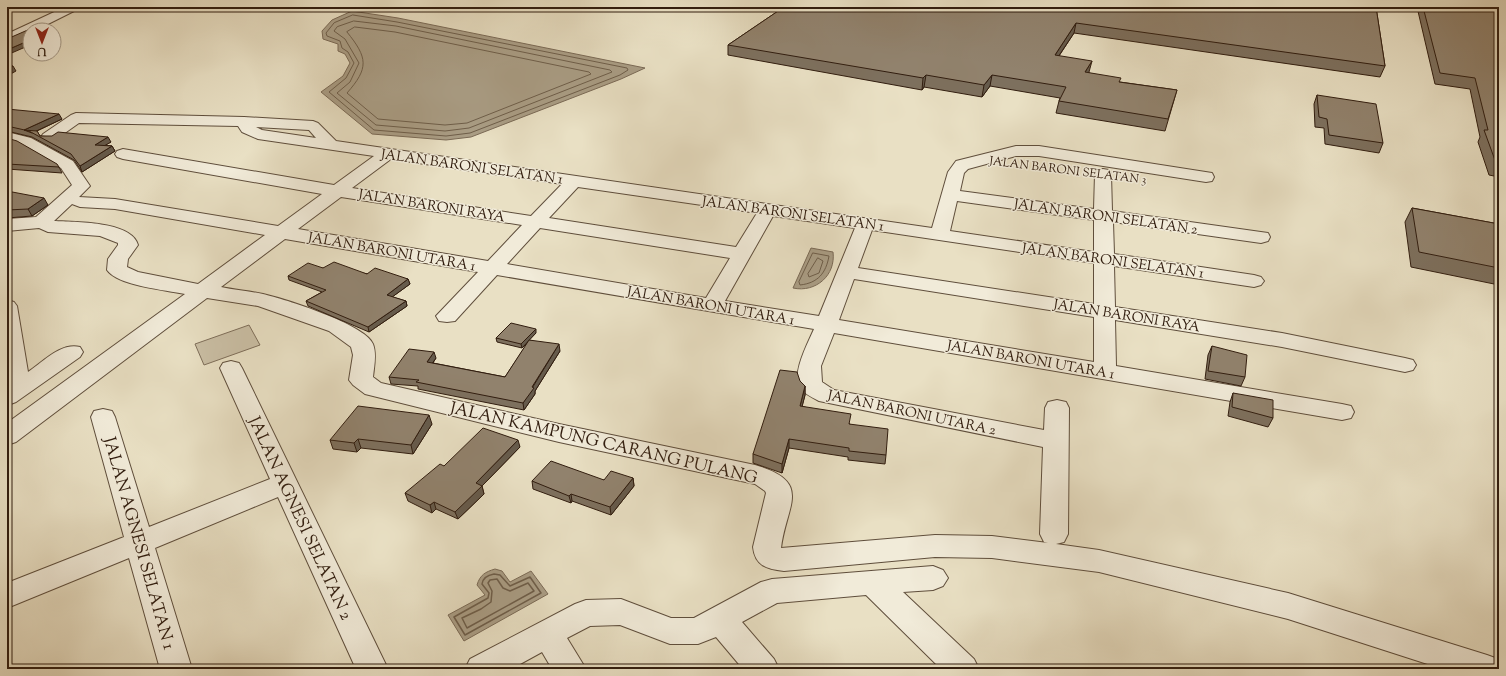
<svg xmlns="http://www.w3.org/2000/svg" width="1506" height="676" font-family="'Sorts Mill Goudy',serif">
<rect width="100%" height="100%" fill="#e9e0c4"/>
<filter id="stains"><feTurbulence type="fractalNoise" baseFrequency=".005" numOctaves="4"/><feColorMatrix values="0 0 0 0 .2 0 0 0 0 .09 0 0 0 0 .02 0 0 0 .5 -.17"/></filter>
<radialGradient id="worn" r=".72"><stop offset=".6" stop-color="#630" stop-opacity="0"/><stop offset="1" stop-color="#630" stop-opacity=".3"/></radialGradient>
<!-- green -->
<path fill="#cabfa5" stroke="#7e6e5a" d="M249 325 260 345 204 365 195 344Z"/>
<!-- water -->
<path fill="#aa9e86" stroke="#7a6a56" d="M352 11 398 18 645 68 621 79 471 137 446 140 372 134 321 92 343 76 350 63 345 54 338 51V44L323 39 322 31 332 20Z
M811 248 833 252C836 275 816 293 793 288Z
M495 569 502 571 510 582 531 571 548 594 464 641 448 615 485 595 477 585C480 575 485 572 495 569Z"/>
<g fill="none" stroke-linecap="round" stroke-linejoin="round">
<!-- shore-far1 -->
<path stroke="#6e5e4a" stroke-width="1" d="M353 15 397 22 627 68 628 70 620 75 470 133 446 136 374 130 329 92 346 78 354 63 348 52 342 48 340 41 327 36 326 33 334 23Z
M354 21 396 26 610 70 612 72 469 128 445 131 376 125 337 93 350 82 359 63 345 39 334 31 337 27Z
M355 27 395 32 589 72 591 74 467 123 445 125 378 119 347 93C369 68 368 58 347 32Z
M813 253 829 256C826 273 818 283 800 285L799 282Z
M818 258 823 261 819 273 809 277 808 274Z"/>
<!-- shore -->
<path stroke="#6e5e4a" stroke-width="1.5" d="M494 574 500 575 510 586 530 577 541 593 465 635 454 617 488 598 489 593 482 584C483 577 488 575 494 574Z
M497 579 503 588 510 591 528 583 534 591 467 628 462 618 481 609 491 602 492 591 488 583 490 580Z"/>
<defs>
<path id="minor" d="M65 7H80L78 9 36 30H30V33L7 43V34Z
M76 113 244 117 313 121 318 123 336 141 932 228 948 172 956 161 1016 146H1039L1212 173 1214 177 1212 181 1206 182 1039 156H1016L968 169 964 173 960 191 1094 209 1095 174 1097 170 1103 169 1109 170 1111 174 1112 211 1268 233 1270 237 1268 241 1261 243 1113 222 1114 254 1254 275 1261 277 1264 281 1261 285 1254 287 1114 266 1115 307 1282 333 1405 358 1413 360 1416 365 1413 370 1405 372 1282 347 1115 320 1116 366 1342 404 1351 406 1354 412 1351 418 1342 420 834 333 821 366 822 382 834 390 1044 430 1045 408 1048 402 1057 400 1066 402 1069 408 1068 534 1064 542 1056 544 1099 550 1288 593 1487 655 1498 659 1499 669H1443L1288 619 1099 572 992 558 935 557 784 571C767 569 755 566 753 547L766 493 765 491 755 484 559 442 365 394 353 385 349 380 353 355 351 347 329 331 258 306 207 298 16 442 7 445V423L185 294C166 290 118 286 107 270L108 259 118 245V243L100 236 48 232 39 228 7 231V219L36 217 72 185 61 168 20 145 7 142V132L31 138 73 161 90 186 79 197 115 199 278 226 322 194 123 159 117 157 115 154 117 151 123 149 334 185 374 156 258 139 242 132 238 126 79 123 55 140H43L41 137 43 134 71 115ZM256 127 309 130 316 138 262 130ZM391 159 562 184 531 216 352 188ZM578 187 757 213 736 247 549 218ZM341 197 522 225 488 261 298 229ZM957 201 1094 220V252L950 231ZM72 204 80 207 115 209 265 235 198 284 138 272 127 267 128 259 138 245C132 221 74 222 54 221ZM773 216 855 228 819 316 725 301ZM540 228 730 258 706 298 507 264ZM872 230 1094 263V304L858 268ZM285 239 478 272 436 316 439 321 447 322 455 321 497 275 814 329C808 343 790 376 801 389 805 394 813 398 819 401L1043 447 1040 534 1044 542 1048 543 992 536 935 535 781 548C786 505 814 482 755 465L559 424 381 383 373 377C374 367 377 354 373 344 365 324 284 299 263 294 249 291 235 290 221 287ZM854 279 1094 317V362L839 320Z
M7 300 14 302 17 306 28 372C43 362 61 342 80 347L83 352 80 357 16 402 8 405Z
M231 361 239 363 242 368 388 669H356L278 497 155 548 192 669H160L129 558 7 608V583L124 537 91 417 94 411 103 409 112 411 115 417 149 527 270 479 220 368 223 363Z
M933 566 943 570 948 578 943 586 933 590 903 592 974 659 979 669H941L866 595 777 603 742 622 774 659 779 669H743L716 637 698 644H670L620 625 590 626 567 638 586 669H552L542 652 511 669H465L470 659 575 604 586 600 621 599 671 618H694L761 582 772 579Z"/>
</defs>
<!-- minor casing -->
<use href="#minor" stroke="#5f4e3c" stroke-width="2"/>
<!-- minor -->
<use href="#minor" fill="#f1ebd9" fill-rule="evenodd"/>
</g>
<!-- wall -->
<path fill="#7d705e" stroke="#311d0f" d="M784 7H1376L1385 66 1380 77 1074 33 1059 56 1089 72V73L1120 82 1177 90 1165 131 1056 113 1059 101 1060 98 990 86 982 97 924 87 922 90 728 55V45Z
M1417 7H1499V177L1489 175 1478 142 1480 137 1470 89 1435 84Z
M1317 95 1383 143 1379 153 1325 144 1324 128 1315 127 1314 104Z
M7 109 62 119 37 131 40 136 111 142 105 145 112 146 115 151 82 172 74 160 32 137 7 131Z
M7 138 59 167 62 173 7 169Z
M7 191 48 205 32 216 7 218Z
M1412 208 1499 224V285L1411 267 1405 222Z
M323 268 408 279 410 284 392 297 406 301 407 306 369 332 308 306 306 301 322 292 289 280 288 276Z
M536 333 529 340 560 351 535 391V394L524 410 418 389V386L391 384 389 377 436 358 433 363 505 377 529 341 522 348 497 342 496 338Z
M1212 346 1245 377 1241 386 1205 379 1208 355Z
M800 381 805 386V395L802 406 850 424 886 455 885 464 848 460V457L789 448 782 473 753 463V454Z
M1233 393 1273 418 1268 427 1228 416 1230 402Z
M432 424 413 454 361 448 357 452 333 449 330 440Z
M520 447 482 486 484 494 458 519 436 509 432 513 408 501 405 493 444 466Z
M633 478 634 486 611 515 572 501 571 503 533 489 532 481 604 480Z"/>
<!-- shaded-wall -->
<path fill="#665b4c" stroke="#311d0f" d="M1076 23 1074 33 1052 66 1055 55Z
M30 40V45L7 55V50Z
M1092 61 1089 72 1083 84 1085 72Z
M13 66 16 71 7 76V69Z
M926 75 924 87 922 90 923 78Z
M992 75 990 86 982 97 984 85Z
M59 114 62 119 32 133 24 130Z
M108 137 111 142 97 150 95 145Z
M112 146 115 151 82 172 80 166Z
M44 198 48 205 32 216 28 209Z
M408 279 410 284 388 300 387 295Z
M406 301 407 306 369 332 368 327Z
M536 329V333L522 348 521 344Z
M559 344 560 351 535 391V394L524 410 523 403Z
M434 352 436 358 429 368 427 362Z
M805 386V395L800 415V406Z
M429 415 432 424 413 454 411 445Z
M358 439 361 448 357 452 354 443Z
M789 439V448L782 473V464Z
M518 440 520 447 482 486 484 494 458 519 455 512 476 483Z
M633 478 634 486 611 515 610 507Z
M571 494 572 501 571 503 569 496Z
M434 502 436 509 432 513 430 505Z"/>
<!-- building -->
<path fill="#91826d" stroke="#311d0f" d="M784 7H1376L1385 66 1076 23 1055 55 1092 61 1085 72 1121 78 1119 82 1177 90 1168 119 1059 101 1066 87 992 75 984 85 926 75 923 78 728 45Z
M1423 7H1499V163H1496L1484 130H1488L1475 78 1440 73Z
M30 29 48 30H30V40L7 50V39Z
M7 66H13L7 69Z
M1317 95 1376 104 1383 143 1329 135 1327 119 1319 117Z
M7 109 59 114 24 130 37 131 40 136H52L58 132 108 137 95 145 112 146 80 166 71 154 29 131 7 126Z
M7 138 17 141 57 164 59 167 7 164Z
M7 191 44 198 28 209 7 210Z
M1412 208 1499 224V268L1419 252Z
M334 262 367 274 375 268 408 279 387 295 406 301 368 327 306 301 326 290 288 276 308 263 323 268Z
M511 323 536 329 521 344 496 338Z
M529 340 559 344 532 387 534 388 523 403 416 382 419 380 389 377 409 349 434 352 427 362 505 377Z
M1212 346 1247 355 1245 377 1208 371Z
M780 370 797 372 800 381 805 386 800 406 851 414 849 424 888 429 886 455 849 451V448L789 439 782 464 753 454Z
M1233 393 1273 400V418L1232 407Z
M358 406 429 415 411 445 358 439 354 443 330 440Z
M483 428 518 440 476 483 482 486 455 512 434 502 430 505 405 493 440 464 444 466Z
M551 461 604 480 611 471 633 478 610 507 571 494 569 496 532 481Z"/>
<g text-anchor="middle" stroke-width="3" stroke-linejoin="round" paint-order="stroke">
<!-- far-street labels -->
<g font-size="12" fill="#311d0f" stroke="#f1ebd9">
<text transform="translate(1068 170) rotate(7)" y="4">JALAN BARONI SELATAN 3</text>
</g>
<!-- street labels -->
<g font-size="14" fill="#311d0f" stroke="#f1ebd9">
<text transform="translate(472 166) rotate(8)" y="5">JALAN BARONI SELATAN 1</text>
<text transform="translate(432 205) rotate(9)" y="5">JALAN BARONI RAYA</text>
<text transform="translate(793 213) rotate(8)" y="5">JALAN BARONI SELATAN 1</text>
<text transform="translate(1106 216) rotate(8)" y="5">JALAN BARONI SELATAN 2</text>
<text transform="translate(392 251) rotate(10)" y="5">JALAN BARONI UTARA 1</text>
<text transform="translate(1113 260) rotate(8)" y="5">JALAN BARONI SELATAN 1</text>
<text transform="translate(711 305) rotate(10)" y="5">JALAN BARONI UTARA 1</text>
<text transform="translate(1127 315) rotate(9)" y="5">JALAN BARONI RAYA</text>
<text transform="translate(1031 359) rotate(10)" y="5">JALAN BARONI UTARA 1</text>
<text transform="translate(912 412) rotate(12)" y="5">JALAN BARONI UTARA 2</text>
</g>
<!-- near-street labels -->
<g font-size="17" fill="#311d0f" stroke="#f1ebd9">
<text transform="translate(604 442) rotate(13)" y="6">JALAN KAMPUNG CARANG PULANG</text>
<text transform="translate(301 518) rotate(65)" y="6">JALAN AGNESI SELATAN 2</text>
<text transform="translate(140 543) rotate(74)" y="6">JALAN AGNESI SELATAN 1</text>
</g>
</g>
<!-- margin -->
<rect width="1506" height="676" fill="none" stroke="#e9e0c4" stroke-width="24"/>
<rect x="8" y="8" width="1490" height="660" fill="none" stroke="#311d0f" stroke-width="2"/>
<rect x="12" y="12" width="1482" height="652" fill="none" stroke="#311d0f"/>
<!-- north arrow -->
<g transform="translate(42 42) rotate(180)"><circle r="19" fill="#f1ebd9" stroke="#a49988"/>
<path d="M0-3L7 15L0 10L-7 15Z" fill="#8f2418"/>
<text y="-6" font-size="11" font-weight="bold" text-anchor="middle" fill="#311d0f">U</text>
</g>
<rect width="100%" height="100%" filter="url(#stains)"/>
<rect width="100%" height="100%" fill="url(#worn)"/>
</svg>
